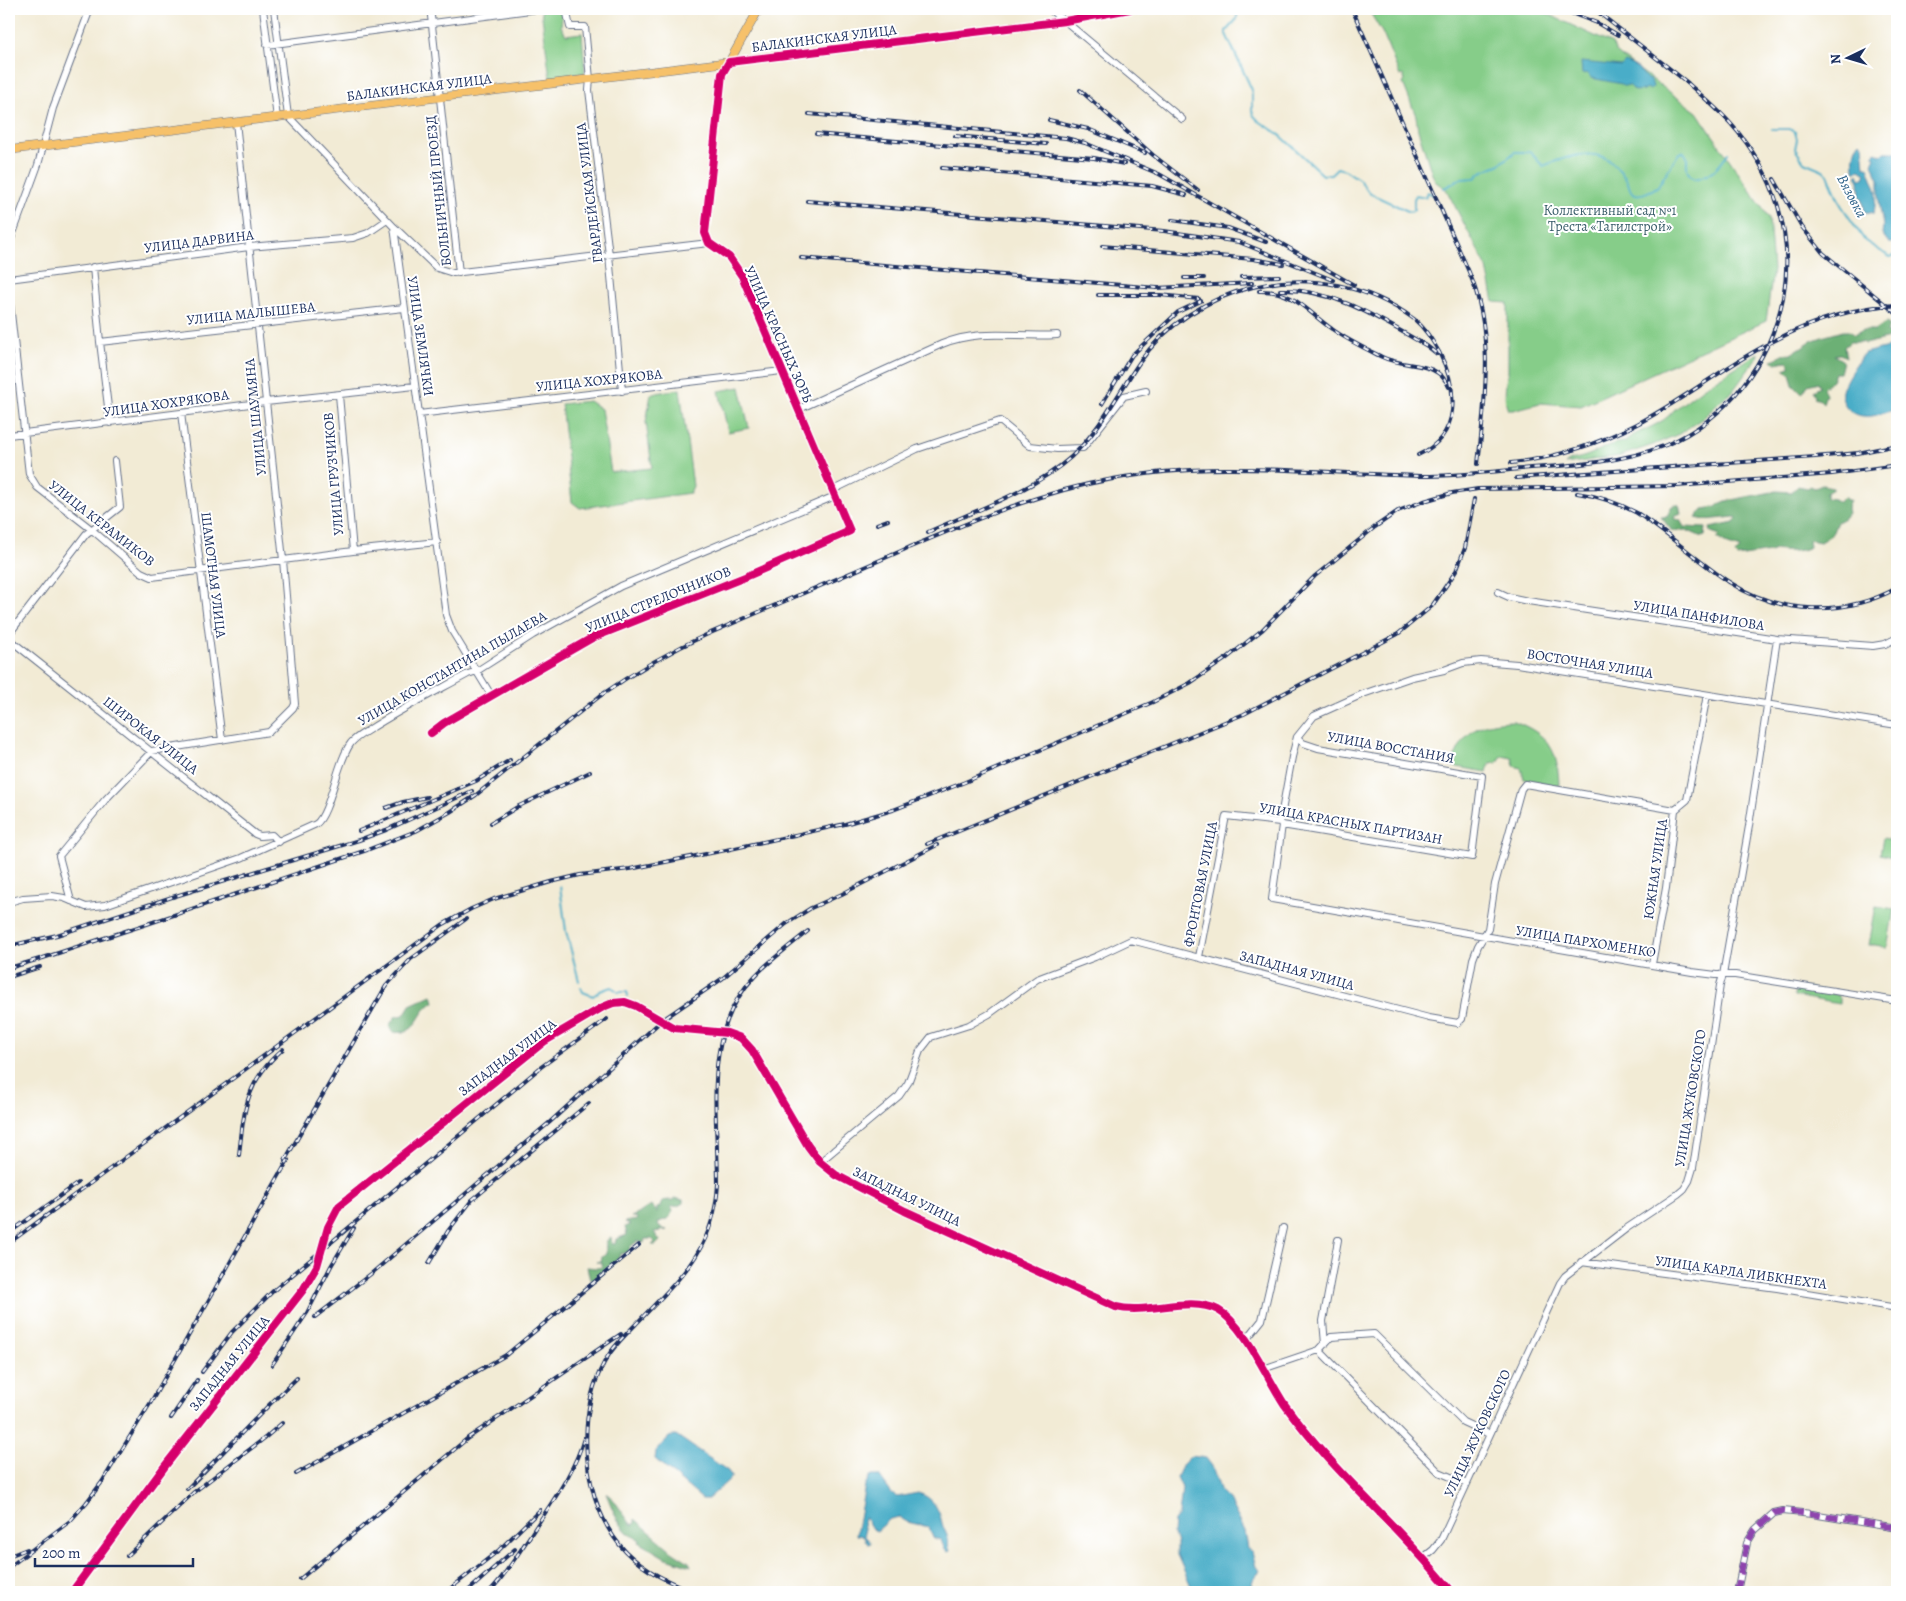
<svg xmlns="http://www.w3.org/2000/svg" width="1906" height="1601" font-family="Alegreya,serif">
<rect width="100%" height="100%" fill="#fff"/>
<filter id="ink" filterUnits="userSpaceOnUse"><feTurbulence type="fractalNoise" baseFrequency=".02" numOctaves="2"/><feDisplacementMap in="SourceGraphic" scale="10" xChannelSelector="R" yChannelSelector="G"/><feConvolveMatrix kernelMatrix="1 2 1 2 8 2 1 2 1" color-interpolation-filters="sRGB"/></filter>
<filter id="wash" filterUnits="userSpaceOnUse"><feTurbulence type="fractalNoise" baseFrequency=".0096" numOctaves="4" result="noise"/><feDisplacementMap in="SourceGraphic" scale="20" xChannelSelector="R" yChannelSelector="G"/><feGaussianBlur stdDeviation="1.12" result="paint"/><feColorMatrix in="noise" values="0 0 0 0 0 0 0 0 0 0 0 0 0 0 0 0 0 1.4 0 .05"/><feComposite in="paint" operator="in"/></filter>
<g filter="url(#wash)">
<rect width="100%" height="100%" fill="#f2ebd5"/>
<!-- green -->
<path fill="#86cd89" stroke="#507e74" d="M541 9H563L561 26 566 35 582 33 585 73 550 78Z
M1368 9H1537L1612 44 1617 53 1623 58 1697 112 1769 218 1773 270 1766 321 1581 406 1540 403 1513 410H1508C1503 400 1506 385 1507 374H1508V303L1494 302 1487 268 1446 189 1436 182 1432 174 1418 130 1416 116 1403 83 1405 81 1403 75 1400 76 1383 34Z
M1758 353 1757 358 1732 392 1721 400 1703 418 1679 434 1653 445 1620 456 1565 464C1570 459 1576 459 1583 457 1597 453 1612 441 1626 442L1627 439C1642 429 1663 425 1674 410L1703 388Z
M740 387 749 428 728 432 719 391Z
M680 389 693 486 690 493 580 508 572 502 561 404 589 401 601 409 611 472 652 468 646 422 651 394Z
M1514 721C1549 735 1558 749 1559 786L1524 779 1521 768 1514 766 1512 758 1502 756 1497 763 1489 764 1487 772 1451 766C1464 731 1477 722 1514 721Z
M1883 838 1897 841V858L1880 854Z
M1876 906 1894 909 1887 948 1869 945Z
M1798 987 1839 995V1004L1794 996 1795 989Z"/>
<!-- forest -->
<path fill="#6cb075" stroke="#44706a" d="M1887 322 1889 324 1887 333 1894 337 1864 344 1862 342H1850L1844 347 1846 357 1840 354 1834 355 1843 361 1840 373H1835L1832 380 1823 388 1826 394 1823 403 1820 400 1814 398 1815 396 1813 391 1820 387 1818 382 1808 385 1802 394 1793 385 1790 373 1784 369 1790 367V364L1787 361 1775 363 1772 360 1788 353 1791 354 1811 341 1822 337 1843 331H1849L1854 335 1862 330H1875Z
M1822 485 1833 487V489L1826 493V498L1834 499 1839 502 1845 496 1846 500H1850L1847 508 1848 513 1844 518 1837 522 1831 535 1820 542 1809 540 1810 547C1801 552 1784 552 1775 550L1770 552 1737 557 1735 555 1740 549 1728 545 1717 538 1720 535 1711 532 1710 528 1734 523 1737 518 1735 517 1705 520 1696 518 1703 509 1716 507 1719 504 1726 501 1777 491 1792 492 1797 486 1808 488 1810 486 1815 488Z
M1675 504 1679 505 1681 514 1674 517 1675 519 1680 520 1684 527 1706 528 1705 536 1702 537 1686 530 1672 531 1661 517H1667L1671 507Z
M432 995 434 1002C414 1014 420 1036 392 1032L389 1026 395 1017 404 1015 410 1005Z
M674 1198 683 1200V1203L678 1206 671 1207 673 1211 669 1218 659 1222 658 1224 660 1228 667 1230 654 1232 660 1241 656 1245H652L655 1242 652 1239H645L644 1243 638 1241 631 1246 628 1252 620 1254 618 1260C608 1265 603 1273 594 1280L590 1279 587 1267 597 1268 602 1267V1262H596L601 1261 602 1257 606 1254C606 1246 604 1241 611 1237L612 1244H615L616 1239 627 1235 625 1227 630 1224 625 1222 637 1220 636 1217H631L638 1214 651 1205 657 1212V1208L660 1207C662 1198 667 1201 674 1200Z
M606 1493 614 1500 630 1523 633 1525 635 1523V1519L672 1551 689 1562 691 1566 664 1557 639 1542 640 1540C636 1537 631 1535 627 1532 617 1522 611 1506 606 1493Z"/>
<!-- water -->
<path fill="#48adc8" stroke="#326e93" d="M1581 62 1621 66 1625 62 1638 68 1647 79 1651 80 1653 87 1650 90 1647 88 1644 90 1635 91 1629 85 1624 86 1622 84 1591 78 1586 73 1582 74Z
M1860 141 1863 145 1865 167H1868L1877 192 1874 213 1865 212 1862 198 1860 197 1859 181 1856 176 1858 174 1860 179 1864 178 1866 173 1860 169 1856 172C1851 164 1854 147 1860 141Z
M1876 152 1881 155 1884 152H1897V241L1895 243H1889L1882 234 1883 226 1879 201V179L1872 164 1875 157 1873 156Z
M1888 347 1897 348V410C1885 411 1875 418 1863 416 1851 415 1840 403 1842 391 1844 381 1858 361 1864 353Z
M676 1435 728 1471 732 1477 708 1499H702L655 1459 656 1451 669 1437Z
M1191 1456 1206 1458 1212 1466 1221 1492 1229 1500 1245 1531 1248 1549 1252 1551 1256 1567 1260 1570 1252 1582 1254 1592H1184L1191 1586 1177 1555V1543L1173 1534 1174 1521 1179 1515 1182 1488 1177 1477 1183 1464Z
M870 1476H879L892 1494 897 1497 918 1493C933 1497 939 1509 942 1523 943 1529 947 1533 948 1539 949 1544 947 1546 950 1550L949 1552 945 1550 941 1540 933 1538 929 1527 907 1522 899 1517 890 1519 877 1531 872 1529 865 1517 863 1522 865 1536 871 1543 868 1544 863 1536 856 1535 865 1485Z"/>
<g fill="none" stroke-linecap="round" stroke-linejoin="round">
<!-- stream -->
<path stroke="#48adc8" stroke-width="2" d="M1237 9V19L1226 31V34L1252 90V110L1254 116 1259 121 1280 135 1323 175 1331 174 1337 168 1345 170 1360 180 1369 193 1410 212 1414 210V199L1416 195 1425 197 1428 192 1433 195
M1772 129H1789L1795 132 1797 139 1795 149 1804 162 1823 170 1828 175 1841 205 1865 241 1890 257 1897 254
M1444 188 1461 179 1475 178 1481 172 1500 164 1515 152H1530L1543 166C1561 159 1584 150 1603 157 1614 161 1621 171 1627 181 1629 184 1629 188 1631 191 1636 199 1652 191 1658 186L1679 153 1684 152 1687 157C1687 168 1685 173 1695 179 1712 175 1720 167 1728 153
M560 886 566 931 579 981
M581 988 583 992 593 996 600 991 611 987 616 990
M618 992H619
M620 992H627L628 996"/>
</g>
</g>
<g filter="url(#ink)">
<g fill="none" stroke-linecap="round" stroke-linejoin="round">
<defs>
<path id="minor" d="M263 9 277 118
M274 9 288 116 394 227 446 615 452 631 491 695
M566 9 570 27H585L590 79 589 90 609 255 622 391
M1049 9 1065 21 1182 119
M431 16 459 273
M267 45 538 9
M394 227 437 268 453 273 709 243
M9 261 11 239 38 165 53 108 90 9
M93 267 100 342 110 423
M9 279 249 247 353 238 368 233 387 220
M9 295 29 474 37 487 91 529 141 572 152 577 353 551 437 542
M100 342 404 308
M339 395 353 551
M799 409 942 344C981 328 1017 338 1057 335
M181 413 222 740
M419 414 782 371
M9 435 266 402 415 386
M833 490 917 449 1000 421 1030 446 1057 449 1083 448 1124 396 1146 391
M1498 592 1509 597 1528 601 1777 639 1873 646 1885 644 1897 638
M9 634 86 534 120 507 115 461
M9 639 255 834 260 836 272 835 279 842
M431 733 444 723 592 638 745 577 850 531 742 276 729 257 709 243 705 233 722 74 729 62 1065 21 1130 9
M1280 822 1292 757 1297 737 1314 716 1363 694 1412 677 1444 670 1463 663 1481 661 1517 664 1897 725
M1282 825 1272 899 1692 972 1716 975H1735L1897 1001
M71 901 59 856 105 800 152 751 269 732 293 708 295 704 283 560 236 122
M9 902 23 898 52 896 64 898 86 907 105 905 241 858 316 824C330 814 337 761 351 743 356 737 364 733 370 729 401 709 435 692 468 674L477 671 533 635 621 586 835 496
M1199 957 1226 816 1280 822 1282 825 1472 857 1482 776 1318 748 1303 743 1297 737
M1652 964 1666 888 1675 810 1687 800 1707 695
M820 1162 899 1096 908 1083 920 1051 931 1037 969 1025 989 1014 1037 979 1095 957 1131 940 1429 1018 1458 1023 1462 1019 1473 959 1478 946 1488 929 1495 884 1521 789 1525 784 1675 810
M1581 1262 1777 1288 1897 1308
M1246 1340 1262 1320 1283 1228
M1325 1344 1323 1321 1338 1240
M1319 1350 1439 1472 1467 1484
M1263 1369 1319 1350 1331 1337 1374 1334 1463 1422 1489 1434
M1424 1557 1433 1550 1441 1540 1560 1283 1565 1276 1627 1228 1678 1194 1684 1189 1689 1181 1693 1168 1720 985 1723 975 1749 826 1777 639
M9 1589 13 1592
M72 1592 165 1466 303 1290 317 1266 328 1227 339 1206 545 1041 603 1007 613 1003 625 1002 636 1006 674 1028 727 1033 741 1038 752 1050 808 1146 820 1162 836 1175 905 1211 1116 1307C1148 1315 1189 1295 1218 1310 1244 1324 1268 1380 1285 1405 1334 1473 1400 1527 1452 1592
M1737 1592 1747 1543 1755 1530 1774 1513 1783 1511 1812 1514 1897 1528"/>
<path id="major" d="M9 150 729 62 759 9"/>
</defs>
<!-- minor casing -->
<use href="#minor" stroke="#667188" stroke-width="8"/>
<!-- major casing -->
<use href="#major" stroke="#667188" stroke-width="9"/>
<!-- minor -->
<use href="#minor" stroke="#fff" stroke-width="6"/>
<!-- major -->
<use href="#major" stroke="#f6c16b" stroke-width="8"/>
<defs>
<path id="rail" d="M1352 9 1469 272C1495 333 1485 399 1478 464
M1560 9 1597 23 1618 35
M1594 9 1688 83
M1080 90 1153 155 1198 190
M809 114 1066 138 1085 143 1159 174 1354 285
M1049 120 1088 129 1145 153
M816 134 1094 158 1124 164
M955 136 1046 144
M942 168 1152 186 1186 195
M1774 179 1802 227 1823 253 1897 314
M807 201 1164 231 1239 242 1333 280
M1172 220 1228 228 1266 242
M1102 246 1253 259 1283 264
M801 258 1157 288 1252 283
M1241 277 1279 276
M1184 278H1204
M1280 290C1334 288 1381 320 1427 346L1437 354
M1259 291C1294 290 1306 311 1332 329 1347 340 1366 349 1382 357 1406 369 1437 359 1449 387
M1098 295H1160L1199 299
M1102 404 1132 355 1178 312 1201 301
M1511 463C1555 458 1598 444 1637 424 1679 402 1716 373 1757 350 1799 326 1849 307 1897 305
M1516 478 1815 457 1858 453 1897 445
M1577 493C1599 496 1618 503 1637 513 1669 534 1697 561 1729 582 1780 615 1844 617 1897 588
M877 524 888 520
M928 532C974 511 1033 491 1071 457 1100 430 1117 395 1139 363 1166 324 1208 298 1253 287 1308 273 1368 285 1414 319 1425 328 1432 340 1439 352 1458 389 1462 435 1418 455
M386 808 403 802 427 797
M491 823 519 806 590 772
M359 831 476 781 510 760
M927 844 1244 714 1398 634 1432 606 1456 571 1465 548 1474 499
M9 946 57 935 169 898 359 840 386 830 472 791
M9 968 43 958 147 924 367 850 416 831 450 812 476 795 600 696C634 672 670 651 708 634 773 606 837 579 901 551 970 522 1038 492 1113 479 1192 464 1271 469 1351 473 1377 474 1404 476 1430 476 1464 475 1498 471 1531 468 1577 465 1623 462 1666 445 1727 419 1770 362 1783 298 1795 234 1774 172 1731 124 1717 108 1700 94 1684 80
M9 977 40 967
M239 1155C244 1109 246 1081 283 1049
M285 1160 386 986 411 959 466 919
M9 1233 78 1183
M9 1243 416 944 442 925 471 909 494 899 551 882 580 875 630 869 726 850 845 824 893 810 965 782 1153 702 1190 683 1227 658 1262 630 1315 576 1375 527 1398 511 1424 501 1452 493 1478 489 1677 486 1832 474 1897 465
M429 1263 448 1231 472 1200 589 1103
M315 1317 372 1273 550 1122 661 1021 723 978 786 924 811 908 842 894 937 845
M272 1365 307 1313 331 1266 354 1228
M202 1372 232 1332 273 1291 541 1067 607 1019
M171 1418 197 1380
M296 1474 506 1355 639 1245
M187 1489 270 1404 297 1378
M9 1556 27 1549
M127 1556 194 1492 266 1437 282 1423
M9 1567 70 1521 86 1503 102 1482 151 1402 288 1160
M300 1579 468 1438 621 1334
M446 1592 499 1550 540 1510
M467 1592 515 1549
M489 1592C505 1576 517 1555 530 1536 550 1504 574 1474 584 1438
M644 1592 667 1590 684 1591
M694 1592C669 1582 646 1572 626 1552 580 1505 573 1407 610 1353 618 1342 627 1333 636 1324 678 1279 714 1252 718 1184 718 1114 701 1032 755 976 771 959 790 946 808 931"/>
</defs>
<!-- rail casing -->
<use href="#rail" stroke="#1b2f5e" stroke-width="4"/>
<!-- rail -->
<use href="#rail" stroke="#fff" stroke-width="2" stroke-dasharray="5.5" stroke-linecap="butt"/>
<!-- quiet -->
<path stroke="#8e44ad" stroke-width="6" stroke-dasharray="12 6" stroke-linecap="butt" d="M1737 1592 1747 1543 1755 1530 1774 1513 1783 1511 1812 1514 1897 1528"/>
<defs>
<path id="cycleway" d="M431 733 444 723 592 638 745 577 850 531 742 276 729 257 709 243 705 233 722 74 729 62 1065 21 1130 9
M72 1592 165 1466 303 1290 317 1266 328 1227 339 1206 545 1041 603 1007 613 1003 625 1002 636 1006 674 1028 727 1033 741 1038 752 1050 808 1146 820 1162 836 1175 905 1211 1116 1307C1148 1315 1189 1295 1218 1310 1244 1324 1268 1380 1285 1405 1334 1473 1400 1527 1452 1592"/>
</defs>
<!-- cycleway casing -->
<use href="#cycleway" stroke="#fff" stroke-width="11"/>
<!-- cycleway -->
<use href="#cycleway" stroke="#d6006c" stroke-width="8"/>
</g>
</g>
<g text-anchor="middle" stroke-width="4" stroke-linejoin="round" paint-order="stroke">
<!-- street labels -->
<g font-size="14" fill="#1b2f5e" stroke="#fff">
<text transform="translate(824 38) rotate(-7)" y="5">БАЛАКИНСКАЯ УЛИЦА</text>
<text transform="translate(419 87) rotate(-7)" y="5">БАЛАКИНСКАЯ УЛИЦА</text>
<text transform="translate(438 191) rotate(-96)" y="5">БОЛЬНИЧНЫЙ ПРОЕЗД</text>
<text transform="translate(589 193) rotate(-97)" y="5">ГВАРДЕЙСКАЯ УЛИЦА</text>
<text transform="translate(199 241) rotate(-7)" y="5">УЛИЦА ДАРВИНА</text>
<text transform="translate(251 313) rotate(-6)" y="5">УЛИЦА МАЛЫШЕВА</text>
<text transform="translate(779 334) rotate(66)" y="5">УЛИЦА КРАСНЫХ ЗОРЬ</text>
<text transform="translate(421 336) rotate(82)" y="5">УЛИЦА ЗЕМЛЯЧКИ</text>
<text transform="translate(599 380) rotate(-6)" y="5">УЛИЦА ХОХРЯКОВА</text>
<text transform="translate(166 403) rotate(-8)" y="5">УЛИЦА ХОХРЯКОВА</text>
<text transform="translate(255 417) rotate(-96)" y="5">УЛИЦА ШАУМЯНА</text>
<text transform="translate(333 474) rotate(-95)" y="5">УЛИЦА ГРУЗЧИКОВ</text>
<text transform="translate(102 523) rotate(38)" y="5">УЛИЦА КЕРАМИКОВ</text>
<text transform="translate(214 575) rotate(83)" y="5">ШАМОТНАЯ УЛИЦА</text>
<text transform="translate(658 599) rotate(-22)" y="5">УЛИЦА СТРЕЛОЧНИКОВ</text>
<text transform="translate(1699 615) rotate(9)" y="5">УЛИЦА ПАНФИЛОВА</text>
<text transform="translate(1590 663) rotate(9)" y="5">ВОСТОЧНАЯ УЛИЦА</text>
<text transform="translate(452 668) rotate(-30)" y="5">УЛИЦА КОНСТАНТИНА ПЫЛАЕВА</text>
<text transform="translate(151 735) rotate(38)" y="5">ШИРОКАЯ УЛИЦА</text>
<text transform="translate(1391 747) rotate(10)" y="5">УЛИЦА ВОССТАНИЯ</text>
<text transform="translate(1351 823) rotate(10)" y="5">УЛИЦА КРАСНЫХ ПАРТИЗАН</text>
<text transform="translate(1655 869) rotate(-82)" y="5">ЮЖНАЯ УЛИЦА</text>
<text transform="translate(1200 884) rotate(-79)" y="5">ФРОНТОВАЯ УЛИЦА</text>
<text transform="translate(1586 941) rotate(9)" y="5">УЛИЦА ПАРХОМЕНКО</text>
<text transform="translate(1297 970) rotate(15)" y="5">ЗАПАДНАЯ УЛИЦА</text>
<text transform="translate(507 1057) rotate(-37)" y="5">ЗАПАДНАЯ УЛИЦА</text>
<text transform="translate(1690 1098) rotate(-81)" y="5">УЛИЦА ЖУКОВСКОГО</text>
<text transform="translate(907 1196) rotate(26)" y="5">ЗАПАДНАЯ УЛИЦА</text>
<text transform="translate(1741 1272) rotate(8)" y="5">УЛИЦА КАРЛА ЛИБКНЕХТА</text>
<text transform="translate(229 1363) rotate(-51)" y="5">ЗАПАДНАЯ УЛИЦА</text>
<text transform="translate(1477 1433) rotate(-65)" y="5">УЛИЦА ЖУКОВСКОГО</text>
</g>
<!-- park labels -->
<g font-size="14" fill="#3b5e6b" stroke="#fff">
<text x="1610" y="215">Коллективный сад №1<tspan x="1610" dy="16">Треста «Тагилстрой»</tspan></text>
</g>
<!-- water labels -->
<g font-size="15" font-style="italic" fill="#2d6188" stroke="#fff">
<text transform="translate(1852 196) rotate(62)" y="5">Вязовка</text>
</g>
</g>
<!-- margin -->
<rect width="1906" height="1601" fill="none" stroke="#fff" stroke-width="30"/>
<!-- north arrow -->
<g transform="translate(1848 58) rotate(265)" stroke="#ffffff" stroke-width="4" paint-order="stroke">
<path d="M0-4L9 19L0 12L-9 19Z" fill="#1b2f5e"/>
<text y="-8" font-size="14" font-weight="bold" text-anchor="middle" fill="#1b2f5e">N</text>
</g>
<!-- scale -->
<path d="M35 1558v8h158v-8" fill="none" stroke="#1b2f5e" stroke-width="2.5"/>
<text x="42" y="1558" font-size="15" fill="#1b2f5e" stroke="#ffffff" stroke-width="4" paint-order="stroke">200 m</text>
</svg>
